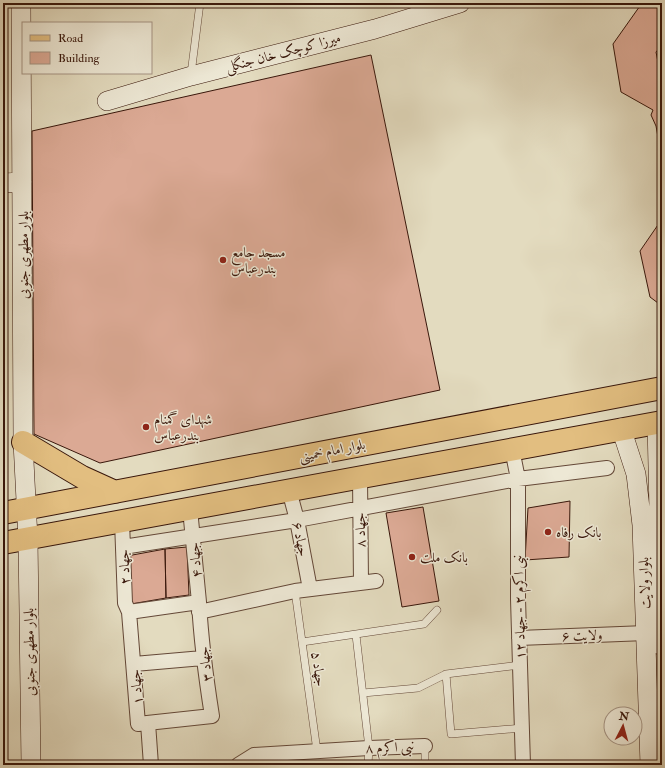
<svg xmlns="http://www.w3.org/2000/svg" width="665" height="768" font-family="'IM FELL Double Pica',Amiri,serif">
<rect width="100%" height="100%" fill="#e3dbbf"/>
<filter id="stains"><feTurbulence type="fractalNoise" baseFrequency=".005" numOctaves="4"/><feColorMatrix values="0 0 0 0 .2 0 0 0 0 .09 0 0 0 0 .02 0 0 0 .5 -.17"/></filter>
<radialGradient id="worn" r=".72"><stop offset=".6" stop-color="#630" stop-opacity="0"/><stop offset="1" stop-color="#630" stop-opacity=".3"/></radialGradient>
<!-- building -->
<path fill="#dba994" stroke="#39170b" d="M642 3H662V45L656 52 659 67 662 69V148H660L656 126 651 115 653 110 621 92 613 44Z
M371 55 440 390 100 463 34 434 32 131Z
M662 219V306L650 297 640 251Z
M570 501 569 557 525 560 528 508Z
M423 507 439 601 402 607 386 513Z
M187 547 189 595 166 598 165 549Z
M165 549 166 598 131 604 127 556Z"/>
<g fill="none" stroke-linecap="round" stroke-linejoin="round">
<defs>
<path id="lane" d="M191 74 200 3
M295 591 317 751
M356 635 369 748 368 765
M302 642 424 624 437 610
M446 674 451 734 523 728
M363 693 418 688 446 674 520 665
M425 765V746"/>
<path id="street" d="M512 449 518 479V599L523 765
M360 477 361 583
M289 490 297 520 310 589
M190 509 199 602C201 640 206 678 212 716L138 724 129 612 199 602
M122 521 125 603 129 612
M123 547 297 520 518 479 607 468
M199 612 295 591 376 581
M519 638 646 633
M134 664 203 658
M148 723 151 765
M238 765 254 755 369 748 425 746"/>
<path id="secondary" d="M21 3 23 442 28 539 31 765
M107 101 191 76 375 29 460 3
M3 183 22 182
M657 422 662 646
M621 428 636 474 642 525 650 765"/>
<path id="primary" d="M23 442 82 477 115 492
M3 513 662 388
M3 543 662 422"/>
</defs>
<!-- lane casing -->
<use href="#lane" stroke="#644838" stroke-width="8"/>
<!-- street casing -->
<use href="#street" stroke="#644838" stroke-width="16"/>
<!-- secondary casing -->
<use href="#secondary" stroke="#39170b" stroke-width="20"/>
<!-- primary casing -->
<use href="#primary" stroke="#39170b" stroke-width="24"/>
<!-- lane -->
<use href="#lane" stroke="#ede8d5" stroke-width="7"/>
<!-- street -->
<use href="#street" stroke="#ede8d5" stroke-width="14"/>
<!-- secondary -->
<use href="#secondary" stroke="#ede8d5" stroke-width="19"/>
<!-- primary -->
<use href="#primary" stroke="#e2be80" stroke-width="22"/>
</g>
<!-- markers -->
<g fill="#8f2418" stroke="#ede8d5" stroke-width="1.5">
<circle cx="223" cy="260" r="4"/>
<circle cx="146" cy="427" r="4"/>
<circle cx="548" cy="532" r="4"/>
<circle cx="412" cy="557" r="4"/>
</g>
<g text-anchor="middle" stroke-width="3" stroke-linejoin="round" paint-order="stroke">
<!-- street labels -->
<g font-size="14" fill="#39170b" stroke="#ede8d5">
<text transform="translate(283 52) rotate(-15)" y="5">میرزا کوچک خان جنگلی</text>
<text transform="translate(23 255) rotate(-90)" y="5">بلوار مطهری جنوبی</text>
<text transform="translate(332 450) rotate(-11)" y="5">بلوار امام خمینی</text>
<text transform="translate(360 530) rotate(-91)" y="5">جهاد ۸</text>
<text transform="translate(301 539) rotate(79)" y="5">جهاد ۶</text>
<text transform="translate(195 560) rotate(-95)" y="5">جهاد ۴</text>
<text transform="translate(124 567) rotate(-92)" y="5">جهاد ۲</text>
<text transform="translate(644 583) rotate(-92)" y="5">بلوار ولایت</text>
<text transform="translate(519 607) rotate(-91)" y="5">نبی اکرم ۲ - جهاد ۱۲</text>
<text transform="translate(582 635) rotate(-2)" y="5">ولایت ۶</text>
<text transform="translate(29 652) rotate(-91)" y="5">بلوار مطهری جنوبی</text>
<text transform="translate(205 664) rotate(-97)" y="5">جهاد ۳</text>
<text transform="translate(319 669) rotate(82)" y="5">جهاد ۵</text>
<text transform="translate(136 687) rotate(-95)" y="5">جهاد ۱</text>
<text transform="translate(390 747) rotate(-2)" y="5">نبی اکرم ۸</text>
</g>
<!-- poi labels -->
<g font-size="14" fill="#39170b" stroke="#ede8d5" text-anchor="start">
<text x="231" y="257">مسجد جامع<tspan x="231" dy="16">بندرعباس</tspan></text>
<text x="154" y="424">شهدای گمنام<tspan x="154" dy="16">بندرعباس</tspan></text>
<text x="556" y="537">بانک رفاه</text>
<text x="420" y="562">بانک ملت</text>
</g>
</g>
<!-- margin -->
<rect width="665" height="768" fill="none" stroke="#e3dbbf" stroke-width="16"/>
<rect x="4" y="4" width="657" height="760" fill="none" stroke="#39170b" stroke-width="2"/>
<rect x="8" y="8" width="649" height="752" fill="none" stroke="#39170b"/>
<!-- legend -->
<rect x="22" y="22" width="130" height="52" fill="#ede8d5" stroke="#a59484"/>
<rect x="30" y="35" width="20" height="6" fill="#e2be80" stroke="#a59484"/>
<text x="58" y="42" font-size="12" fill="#39170b">Road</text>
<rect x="30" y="52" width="20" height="12" fill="#dba994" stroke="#a59484"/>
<text x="58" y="62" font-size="12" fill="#39170b">Building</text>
<!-- north arrow -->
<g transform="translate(623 726) rotate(6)"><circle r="19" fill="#ede8d5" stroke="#a59484"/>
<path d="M0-3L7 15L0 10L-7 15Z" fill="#8f2418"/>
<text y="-6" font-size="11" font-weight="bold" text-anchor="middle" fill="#39170b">N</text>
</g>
<rect width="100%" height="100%" filter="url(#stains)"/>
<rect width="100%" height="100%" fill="url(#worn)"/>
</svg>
